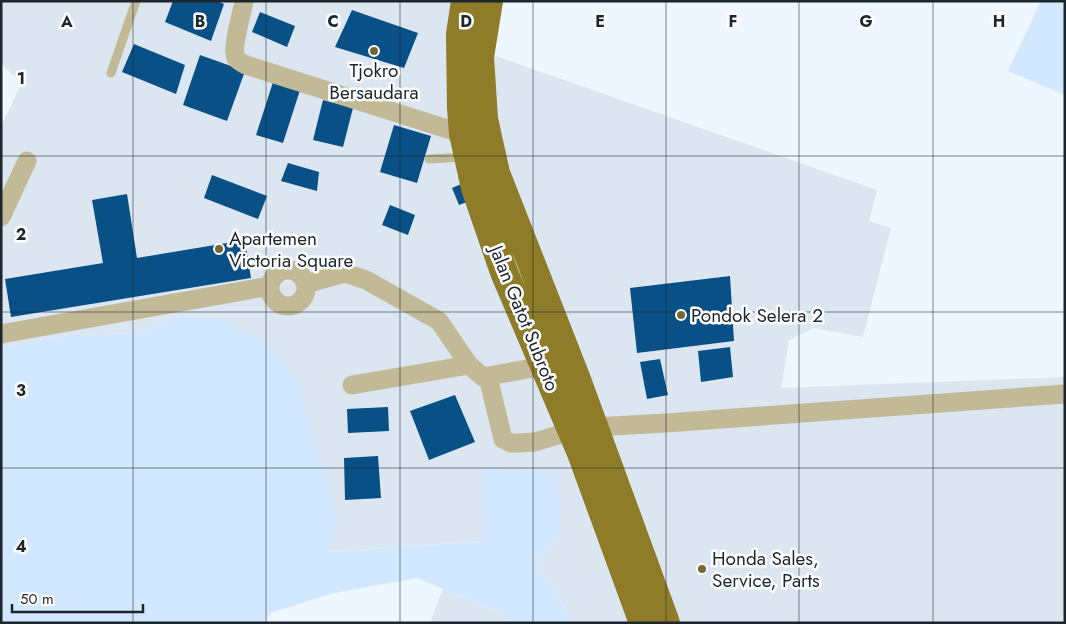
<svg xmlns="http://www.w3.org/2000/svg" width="1066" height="624" font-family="Jost,sans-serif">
<rect width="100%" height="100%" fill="#eef6ff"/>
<!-- built -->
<path fill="#dce6f1" d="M1 1H503L493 55 877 190 869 221 891 228 863 337 814 328 789 340 781 388 1065 377V623H574L537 563 560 535 329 552 179 315 137 333 68 335 1 347V126L22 83 1 64Z
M443 589 500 613 507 623H430Z"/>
<!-- green -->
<path fill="#d1e8ff" d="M1041 1H1065V95L1008 71Z
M179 315 225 320 272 346 295 377 338 514 330 552 482 541 483 467 558 473 560 535 537 563 574 623H507L500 613 417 578 334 593 270 613 266 623H1V347L68 335 137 333Z"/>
<!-- building -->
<path fill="#085086" d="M173 1H217L224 4 211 41 165 22Z
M352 10 418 33 404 68 335 47Z
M260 12 295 26 287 47 252 32Z
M134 44 185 65 176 94 122 72Z
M200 55 245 71 227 121 183 105Z
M274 79 301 87 283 143 256 135Z
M323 100 353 108 343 147 313 140Z
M394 125 431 136 417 183 380 172Z
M288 163 319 172 317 191 281 181Z
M212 175 267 196 258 219 204 198Z
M468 181 475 199 459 205 452 188Z
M127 194 137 258 245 240 251 278 11 317 5 279 103 263 92 200Z
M390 205 415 215 408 235 382 225Z
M730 276 734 341 637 353 630 288Z
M730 347 733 377 701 382 698 351Z
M660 359 668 395 647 399 640 362Z
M455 395 475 442 429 460 410 411Z
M388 407 389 431 348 433 347 409Z
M378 456 381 498 345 500 344 458Z"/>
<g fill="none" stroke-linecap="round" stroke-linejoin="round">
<!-- service -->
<path stroke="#c2b996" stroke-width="9" d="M111 73 136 1
M429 159 465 157"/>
<!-- minor -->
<path stroke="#c2b996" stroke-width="19" d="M244 2C242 13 231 49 236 58 238 61 242 63 246 65L463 134
M1 217 27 161
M270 288a18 18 0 1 1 36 0a18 18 0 1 1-36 0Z
M305 284 345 273 366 280 439 321 469 365 483 377 544 366
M1 334 270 286
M488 377 503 439 511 443H519L535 442 571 431 594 427 666 423 1065 394
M352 385 469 365"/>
<!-- trunk -->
<path stroke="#8e7c28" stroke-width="28" d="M465 1 460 34 461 108 463 134 475 188 504 272 581 453 643 623
M489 1 480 57 484 119 496 173 576 377 666 623"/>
</g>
<!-- grid -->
<path fill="none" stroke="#1d252d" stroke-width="1" stroke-opacity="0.55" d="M133 1V623M266 1V623M400 1V623M533 1V623M666 1V623M799 1V623M933 1V623M1 156H1065M1 312H1065M1 468H1065"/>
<!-- markers -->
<g fill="#746734" stroke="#fff" stroke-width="2">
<circle cx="374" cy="51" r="5"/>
<circle cx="219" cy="249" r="5"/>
<circle cx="681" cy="315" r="5"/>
<circle cx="702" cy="569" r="5"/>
</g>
<g text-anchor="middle" stroke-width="5" stroke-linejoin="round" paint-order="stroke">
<!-- poi labels -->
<g font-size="19" fill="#1d252d" stroke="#fff" text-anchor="start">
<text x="374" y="77" text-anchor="middle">Tjokro<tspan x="374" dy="22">Bersaudara</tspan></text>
<text x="229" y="245">Apartemen<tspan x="229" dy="22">Victoria Square</tspan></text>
<text x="691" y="322">Pondok Selera 2</text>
<text x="712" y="565">Honda Sales,<tspan x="712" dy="22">Service, Parts</tspan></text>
</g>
<!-- street labels -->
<g font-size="19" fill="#1d252d" stroke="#fff">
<text transform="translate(525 318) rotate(68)" y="7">Jalan Gatot Subroto</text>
</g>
</g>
<g font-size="16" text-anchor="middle" font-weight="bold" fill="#1d252d" stroke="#fff" stroke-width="5" stroke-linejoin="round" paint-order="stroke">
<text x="67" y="27">A</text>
<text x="200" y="27">B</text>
<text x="333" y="27">C</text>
<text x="466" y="27">D</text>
<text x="600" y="27">E</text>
<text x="733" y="27">F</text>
<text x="866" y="27">G</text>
<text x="999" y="27">H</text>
<text x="21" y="84">1</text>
<text x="21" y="240">2</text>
<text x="21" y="396">3</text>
<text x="21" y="552">4</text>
</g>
<!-- border -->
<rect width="1066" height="624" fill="none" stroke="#1d252d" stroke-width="5"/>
<!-- scale -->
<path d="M12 604v8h131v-8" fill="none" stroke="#1d252d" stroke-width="2.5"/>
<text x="20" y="604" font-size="15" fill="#1d252d" stroke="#ffffff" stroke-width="4" paint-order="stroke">50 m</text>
</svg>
